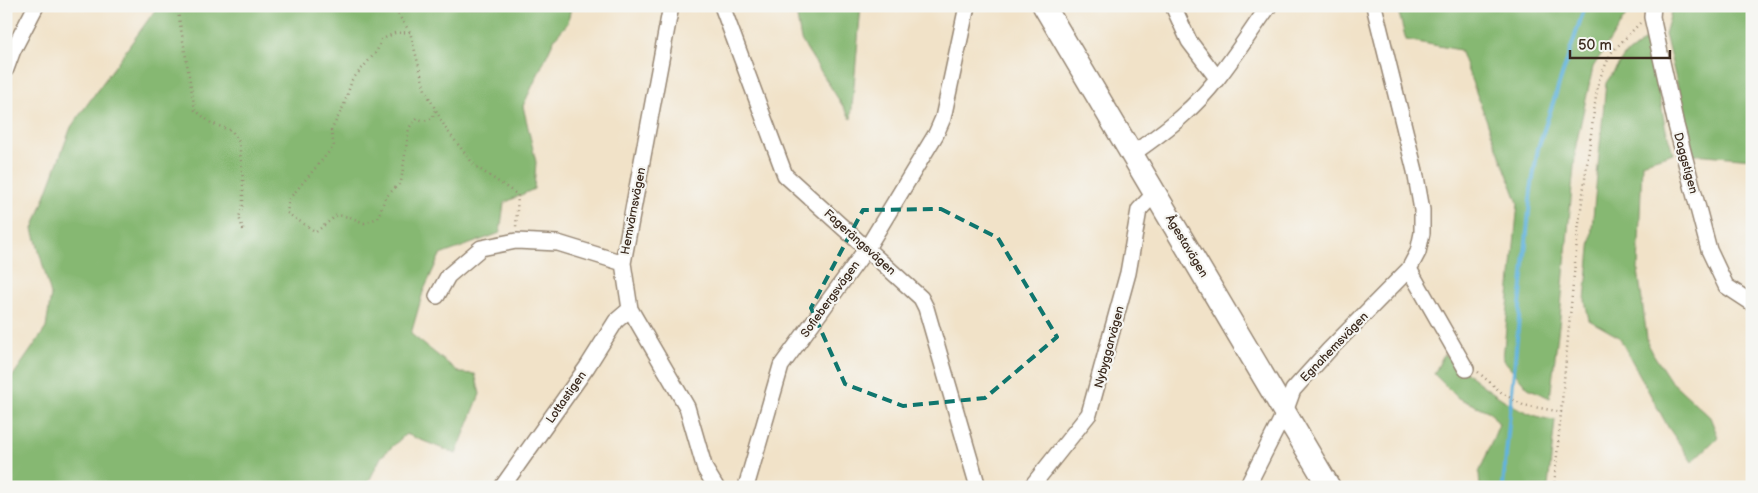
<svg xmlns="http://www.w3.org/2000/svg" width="1758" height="493" font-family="'Balsamiq Sans',sans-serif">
<rect width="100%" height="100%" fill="#f6f6f2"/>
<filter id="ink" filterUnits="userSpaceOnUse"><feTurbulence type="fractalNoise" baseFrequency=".02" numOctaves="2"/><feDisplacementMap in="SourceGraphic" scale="10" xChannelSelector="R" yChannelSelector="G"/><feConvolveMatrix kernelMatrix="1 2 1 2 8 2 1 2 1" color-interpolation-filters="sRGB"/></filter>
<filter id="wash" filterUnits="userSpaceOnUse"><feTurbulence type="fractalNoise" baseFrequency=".0096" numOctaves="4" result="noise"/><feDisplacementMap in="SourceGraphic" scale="20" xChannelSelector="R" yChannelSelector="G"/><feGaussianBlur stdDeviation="1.12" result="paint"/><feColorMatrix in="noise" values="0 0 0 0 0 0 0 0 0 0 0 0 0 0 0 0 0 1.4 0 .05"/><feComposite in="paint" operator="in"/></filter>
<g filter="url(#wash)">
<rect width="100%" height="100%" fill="#f1e2c8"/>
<!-- forest -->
<path fill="#86b872" stroke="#607148" d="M158 6H571L568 23 555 38 523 106 536 162 534 189 504 203 500 233 440 255 423 292 411 334 460 373 475 374 480 394 456 454 406 434 381 457 366 487H6L8 383 46 328 51 295 33 229 71 127Z
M795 6H861L851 119 801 40Z
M1397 6H1632L1593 67 1576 145 1560 317 1550 398 1528 388 1503 359 1518 203 1460 50 1406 40Z
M1673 6H1752V159L1694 154 1665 34Z
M1649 37 1665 126 1673 153 1642 163 1638 270 1648 346 1670 380 1710 417 1718 437 1692 462 1668 427 1619 337 1589 320 1585 300 1606 83 1624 56Z
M1444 354C1473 378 1517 417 1555 420L1548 487H1480L1479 473 1499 424 1490 412 1458 398 1434 374Z"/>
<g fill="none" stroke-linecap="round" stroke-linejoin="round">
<!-- stream -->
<path stroke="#62b3dd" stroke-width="4" d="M1503 487 1531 190 1538 148 1585 6"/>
</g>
</g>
<g filter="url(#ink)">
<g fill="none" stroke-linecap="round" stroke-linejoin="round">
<defs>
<path id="street" d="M671 6 623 263 630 309 687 407 705 469 716 487
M722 6 785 175 921 298 926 308 978 487
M1173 6 1189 41 1217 78
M1653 6 1652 17 1676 125 1709 250 1726 286 1752 303
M6 69 13 50 36 6
M1131 155C1149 142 1167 130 1183 115 1218 85 1242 43 1269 6
M1409 269 1466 369
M437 296 448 276 481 248 516 241 558 243 623 263
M502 487 587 367 616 321 630 309
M746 487 781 366 867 248 936 134 943 118 967 6
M1031 487 1089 414 1128 273 1139 210 1155 193
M1247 487 1285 412 1293 390 1329 350 1409 269 1418 252 1422 233V210L1415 171 1374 6"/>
<path id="secondary" d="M1044 6 1329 487"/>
</defs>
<!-- street casing -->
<use href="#street" stroke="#968673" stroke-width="18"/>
<!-- secondary casing -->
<use href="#secondary" stroke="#968673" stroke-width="25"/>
<!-- path -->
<path stroke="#968673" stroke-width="2.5" stroke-dasharray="1 4" stroke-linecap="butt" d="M177 6 195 110 211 123 232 131 239 142 243 180V205L239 217 244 232
M392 6 410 32 425 90 446 129 475 166 518 195 516 227
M410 32 395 33 381 40 377 51 352 80 344 105 331 131 334 146 289 199 287 213 316 232 337 215 350 217 364 223 378 218 385 198 401 182 409 128 417 118 424 121 433 118 435 109
M1478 372 1502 393 1523 405 1562 412
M1554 487 1578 231 1598 82 1611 53 1640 23"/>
<!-- street -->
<use href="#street" stroke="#fff" stroke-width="15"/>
<!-- secondary -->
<use href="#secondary" stroke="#fff" stroke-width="22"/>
</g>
</g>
<!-- marked area -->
<path fill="none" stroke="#0f766e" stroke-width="4" stroke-dasharray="10 6" stroke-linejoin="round" d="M941 209 998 238 1057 337 985 398 903 406 845 384 811 308 863 210Z"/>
<g text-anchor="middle" stroke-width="4.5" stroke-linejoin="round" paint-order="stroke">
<!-- street labels -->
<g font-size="12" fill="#3b2a1e" stroke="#f6f6f2">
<text transform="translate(1686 163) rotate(75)" y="4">Daggstigen</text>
<text transform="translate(633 211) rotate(-79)" y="4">Hemvärnsvägen</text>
<text transform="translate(860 242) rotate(42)" y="4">Fagerängsvägen</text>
<text transform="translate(1187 246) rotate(59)" y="4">Ågestavägen</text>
<text transform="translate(830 299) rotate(-54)" y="4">Sofiebergsvägen</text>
<text transform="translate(1109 347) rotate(-75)" y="4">Nybyggarvägen</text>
<text transform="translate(1334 347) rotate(-46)" y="4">Egnahemsvägen</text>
<text transform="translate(566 397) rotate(-55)" y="4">Lottastigen</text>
</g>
</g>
<!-- margin -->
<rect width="1758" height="493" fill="none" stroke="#f6f6f2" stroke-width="25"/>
<!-- scale -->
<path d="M1570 50v8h100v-8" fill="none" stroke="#3b2a1e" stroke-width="2.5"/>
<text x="1578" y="50" font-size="15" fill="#3b2a1e" stroke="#f6f6f2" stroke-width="4" paint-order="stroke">50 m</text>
</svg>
